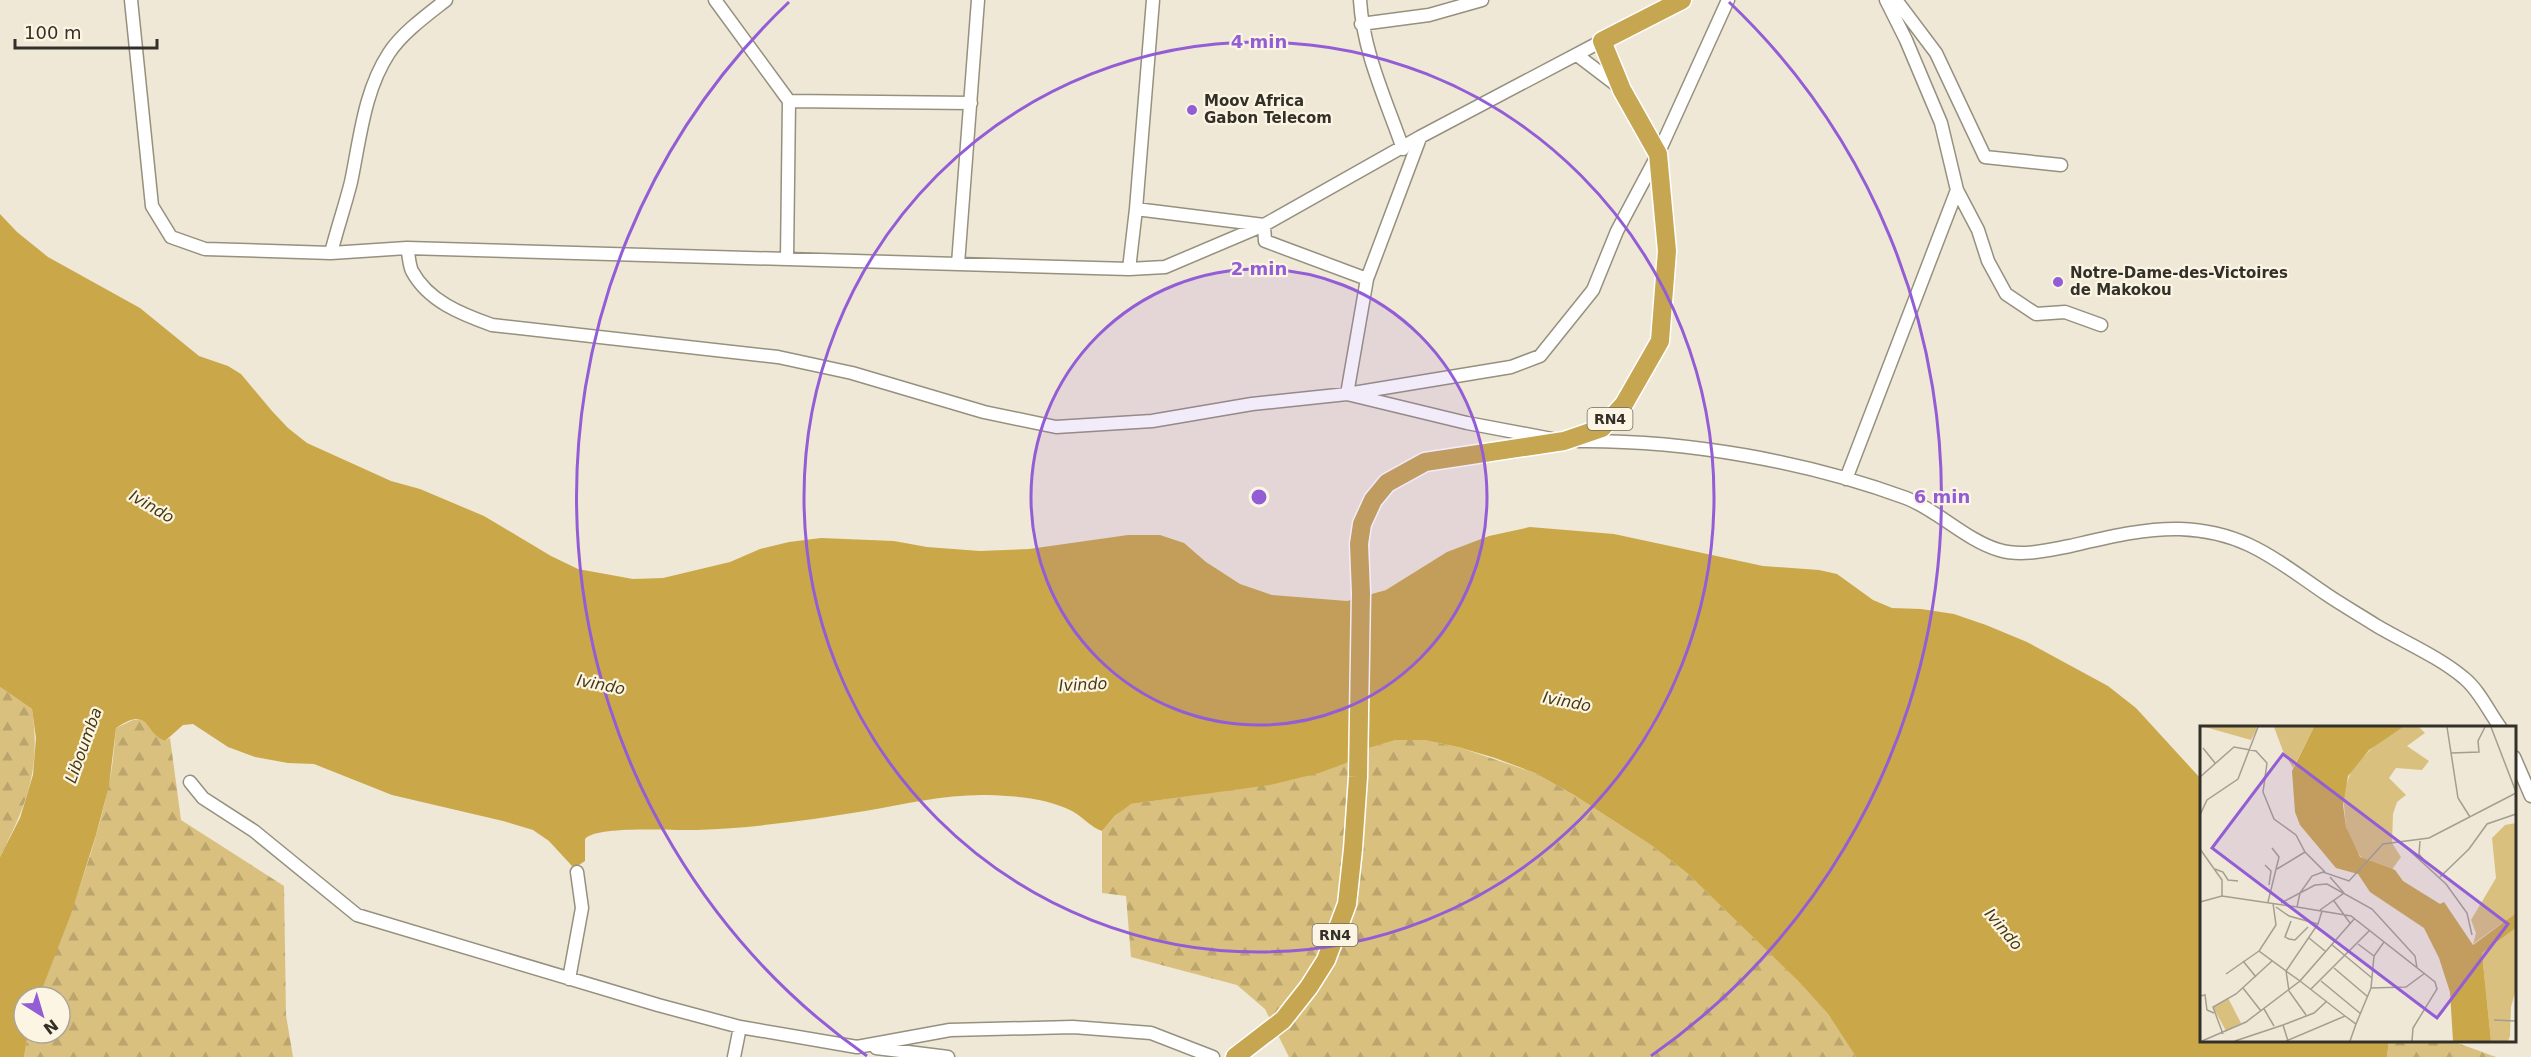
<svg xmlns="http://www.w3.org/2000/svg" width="2531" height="1057" font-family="'DejaVu Sans',sans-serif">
<defs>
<pattern id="forest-firs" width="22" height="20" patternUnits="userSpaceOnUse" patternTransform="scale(1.5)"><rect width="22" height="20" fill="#d9c07e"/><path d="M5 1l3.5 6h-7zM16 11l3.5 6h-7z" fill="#bba56d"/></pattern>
</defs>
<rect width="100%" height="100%" fill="#efe8d6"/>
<!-- forest -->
<path fill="url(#forest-firs)" d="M0 687 32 709C41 770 27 803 0 857Z
M141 719C150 726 155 737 165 741L170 738 181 820 284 886 286 1015 293 1057H24L28 1033H60V997H39C64 928 93 860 108 788 113 768 114 748 116 728L133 720Z
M1396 740H1424L1458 747 1535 773 1574 795 1651 845 1687 873 1799 982 1828 1014 1856 1057H1289L1265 1009 1237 985 1131 957 1126 896 1102 893V831L1123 808 1131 804 1195 795 1349 762 1369 748Z
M2389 1040 2452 1041 2496 1057H2387Z"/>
<!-- water -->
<path fill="#caa84a" d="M0 214 17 232 48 257 140 308 199 356 228 366 241 374 272 411 288 428 307 443 391 481 420 489 484 516 551 556 578 569 633 579 663 578 730 562 760 549 789 542 821 538 894 541 927 547 980 551 1029 549 1128 535H1160L1184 543 1206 562 1240 584 1272 595 1347 601 1386 590 1447 552 1489 536 1530 527 1614 534 1763 566 1819 570 1837 574 1873 600 1892 608 1921 609 1954 614 1986 625 2027 642 2108 686 2136 708 2201 779V1040H2389L2387 1057H1856L1828 1014 1799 982 1687 873 1651 845 1574 795 1535 773 1495 758 1458 747 1424 740H1396L1369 748 1349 762 1319 773 1270 785 1131 804 1116 815 1102 831C1092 828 1083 817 1072 811 1047 798 1016 796 988 795 947 794 905 804 865 811 810 820 754 828 697 830 676 831 597 825 585 839V861L579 865 572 866 549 841 533 830 503 821 392 795 314 764 288 763 255 757 228 747 193 724 183 725 165 741C143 733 151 705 116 728L109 786 96 835 71 914 39 997H24V1033H28L24 1057H0V857L20 818 33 775 36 738 32 709 0 687Z"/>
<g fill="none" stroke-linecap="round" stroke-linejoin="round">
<defs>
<path id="minor" d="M131 0 152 206 171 237 205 249 331 253 407 248 1129 269 1165 267 1264 225 1420 137 1602 41
M715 0 789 101 787 259
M1360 0C1363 52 1386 100 1403 149
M1886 0 1906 40 1941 123 1957 190 1978 230 1988 261 2006 294 2036 314 2065 312 2101 325
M1896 0 1936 53 1985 157 2061 165
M1361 24 1429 15 1482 0
M1577 55 1619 87
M789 101 971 103
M1420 138 1367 279 1347 394 1467 423 1552 439
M1136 209 1264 225 1265 241 1367 279
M407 248C409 255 409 265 412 271 428 301 461 314 492 325L778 357 852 373 984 412 1056 427 1152 421 1252 404 1347 394 1511 367 1540 356 1593 290 1617 231 1658 154 1728 0
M331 253C337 229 345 206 351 182 360 139 364 91 389 53 402 33 427 15 446 0
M958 264 978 0
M1129 269 1136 209 1153 0
M1578 441C1686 440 1805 461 1906 498 1936 509 1967 541 1999 550 2022 557 2048 550 2070 546 2105 538 2144 528 2180 529 2244 531 2276 560 2326 594 2342 605 2360 615 2377 626 2406 643 2439 657 2464 678 2479 690 2489 712 2500 727
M1846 479 1957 190
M2514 757 2531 796
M190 782 203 798 254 831 357 915 658 1005 740 1027 857 1047 950 1030 1073 1027 1151 1033 1213 1057
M569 979 582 908 577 872
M876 1048 948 1057
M734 1057 740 1027"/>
<path id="highway" d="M1235 1057 1283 1020 1309 987 1326 960 1347 904 1353 849 1358 777 1361 593 1359 544 1362 524 1373 500 1387 483 1425 462 1564 441 1602 428 1624 404 1660 341 1667 251 1658 154 1622 90 1602 41 1682 0"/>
</defs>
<!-- minor casing -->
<use href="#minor" stroke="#96907f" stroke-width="15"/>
<!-- highway casing -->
<use href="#highway" stroke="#fff" stroke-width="21"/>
<!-- minor -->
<use href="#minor" stroke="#fff" stroke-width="12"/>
<!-- highway -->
<use href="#highway" stroke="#c6a651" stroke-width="18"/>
</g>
<!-- distance rings -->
<circle cx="1259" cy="497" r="228" fill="#935dd6" fill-opacity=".12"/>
<g fill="none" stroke="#935dd6" stroke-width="3">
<circle cx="1259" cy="497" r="228"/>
<circle cx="1259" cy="497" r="455"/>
<path d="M867 1056A683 683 0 0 1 789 2M1729 2A683 683 0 0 1 1651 1056"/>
</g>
<!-- markers -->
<g fill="#935dd6" stroke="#fcf5e3" stroke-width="2">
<circle cx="1192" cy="110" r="6"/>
<circle cx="2058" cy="282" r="6"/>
</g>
<g text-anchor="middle" stroke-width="4.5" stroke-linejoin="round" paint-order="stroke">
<!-- shield labels -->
<g fill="#fcf5e3" stroke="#6f6b62" stroke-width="1.5">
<rect x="1587.5" y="408" width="45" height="22" rx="4.5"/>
<rect x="1312.5" y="924" width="45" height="22" rx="4.5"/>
</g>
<g font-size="14" font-weight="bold" fill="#33302a">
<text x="1610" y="424">RN4</text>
<text x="1335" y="940">RN4</text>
</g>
<!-- poi labels -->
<g font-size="15" font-weight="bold" fill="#33302a" stroke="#fcf5e3" text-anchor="start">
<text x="1204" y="106">Moov Africa<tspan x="1204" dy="17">Gabon Telecom</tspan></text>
<text x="2070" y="278">Notre-Dame-des-Victoires<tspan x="2070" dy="17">de Makokou</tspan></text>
</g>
<!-- water labels -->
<g font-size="16" font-style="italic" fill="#473911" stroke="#fcf5e3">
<text transform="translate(152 506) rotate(30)" y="6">Ivindo</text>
<text transform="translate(601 684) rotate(11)" y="6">Ivindo</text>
<text transform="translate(1083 684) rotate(-3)" y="6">Ivindo</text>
<text transform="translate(1567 701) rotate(11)" y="6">Ivindo</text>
<text transform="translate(83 745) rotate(-70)" y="6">Liboumba</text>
<text transform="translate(2004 929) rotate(50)" y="6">Ivindo</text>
</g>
</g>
<!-- overview -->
<g transform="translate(2200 726)">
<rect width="316" height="316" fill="#efe8d6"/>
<path d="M5 1H56L57 3 51 14ZM74 1H114L93 42 83 25ZM203 1H219L225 7 207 20 229 35 222 44 196 42 189 52 206 69 197 76 193 88 192 117 201 131 191 145 163 133 152 120 146 101 143 69 152 42 179 15ZM316 97V187L273 218 276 207 271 194 296 152 292 112 305 99ZM316 202V263L311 281 310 310 308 315H291L282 227Z" fill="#d9c07e"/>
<path d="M28 272 41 297 26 305 13 281Z" fill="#d9c07e"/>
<path d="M114 1H203L169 24 148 50 143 79 146 101 160 131 195 144 203 155 240 178 244 176 273 219 316 187V202L282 227 291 315H253L250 266 239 232 224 202 170 166 158 148 136 142 100 99 95 86 92 45Z" fill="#caa84a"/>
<path fill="none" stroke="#a49e91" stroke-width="1.5" d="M247 1 258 72 270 91M291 1 316 66M3 22 15 37M251 27 279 26 278 15 285 1M0 51 34 21 56 25 67 37 63 66 74 93 96 109 105 126 125 146M0 89 7 74 38 53 58 1M220 115 219 128 226 137M200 116 246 158 267 187 272 209M0 123 22 154V170M65 139 71 145 69 159M15 143 23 146 28 154 38 155M77 143 105 126M240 151 269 123 287 98 316 88M134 175 150 197M0 176 22 170 97 181 100 167 112 150 123 146 149 155 183 118 229 112 316 67M68 176 79 131 72 122M73 177 76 199 59 225 86 245 89 265M81 177 115 159 127 158 172 183 215 230 217 242M76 181 89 190 118 198M97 181 151 190 235 256 237 263 213 302 212 315M120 184 144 167 130 151M91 195 85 211 89 213 95 214 108 201M109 212 125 225M131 218 172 252M158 218 174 230M43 235 56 251M134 242 168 271M26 248 59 225M121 255 161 288M43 262 61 285M171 262 206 261 225 247M111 263 170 204M89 265 106 289M0 270 5 269 7 284 14 287M64 283 74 300M145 290 100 255 155 192M294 294 316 295M83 299 114 287 127 275M23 308 13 281 36 268 72 235M2 315 46 296 100 255 86 245 118 198 122 185M35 315 83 299 88 315M86 315 145 290 156 298 171 262 174 230 184 216M150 315 156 298"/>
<path fill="#935dd6" fill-opacity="0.15" stroke="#935dd6" stroke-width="3" d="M83 28 308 198 237 292 12 122Z"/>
<rect width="316" height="316" fill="none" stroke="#33302a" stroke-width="3"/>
</g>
<circle cx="1259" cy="497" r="9" fill="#935dd6" stroke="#fcf5e3" stroke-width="3"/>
<g font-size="18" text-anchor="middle" font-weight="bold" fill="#935dd6" stroke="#fcf5e3" stroke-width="4.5" stroke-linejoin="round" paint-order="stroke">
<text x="1259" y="48">4 min</text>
<text x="1259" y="275">2 min</text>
<text x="1942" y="503">6 min</text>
</g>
<!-- north arrow -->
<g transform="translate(42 1015) rotate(143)"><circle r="28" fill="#fcf5e3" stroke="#aca699" stroke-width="1.5"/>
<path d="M0-4.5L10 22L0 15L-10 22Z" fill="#935dd6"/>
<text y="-9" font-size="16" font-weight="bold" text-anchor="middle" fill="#33302a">N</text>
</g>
<!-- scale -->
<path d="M15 39v9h142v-9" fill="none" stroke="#33302a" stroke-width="3"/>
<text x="24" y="39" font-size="18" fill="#33302a" stroke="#fcf5e3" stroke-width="4.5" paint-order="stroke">100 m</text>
</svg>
